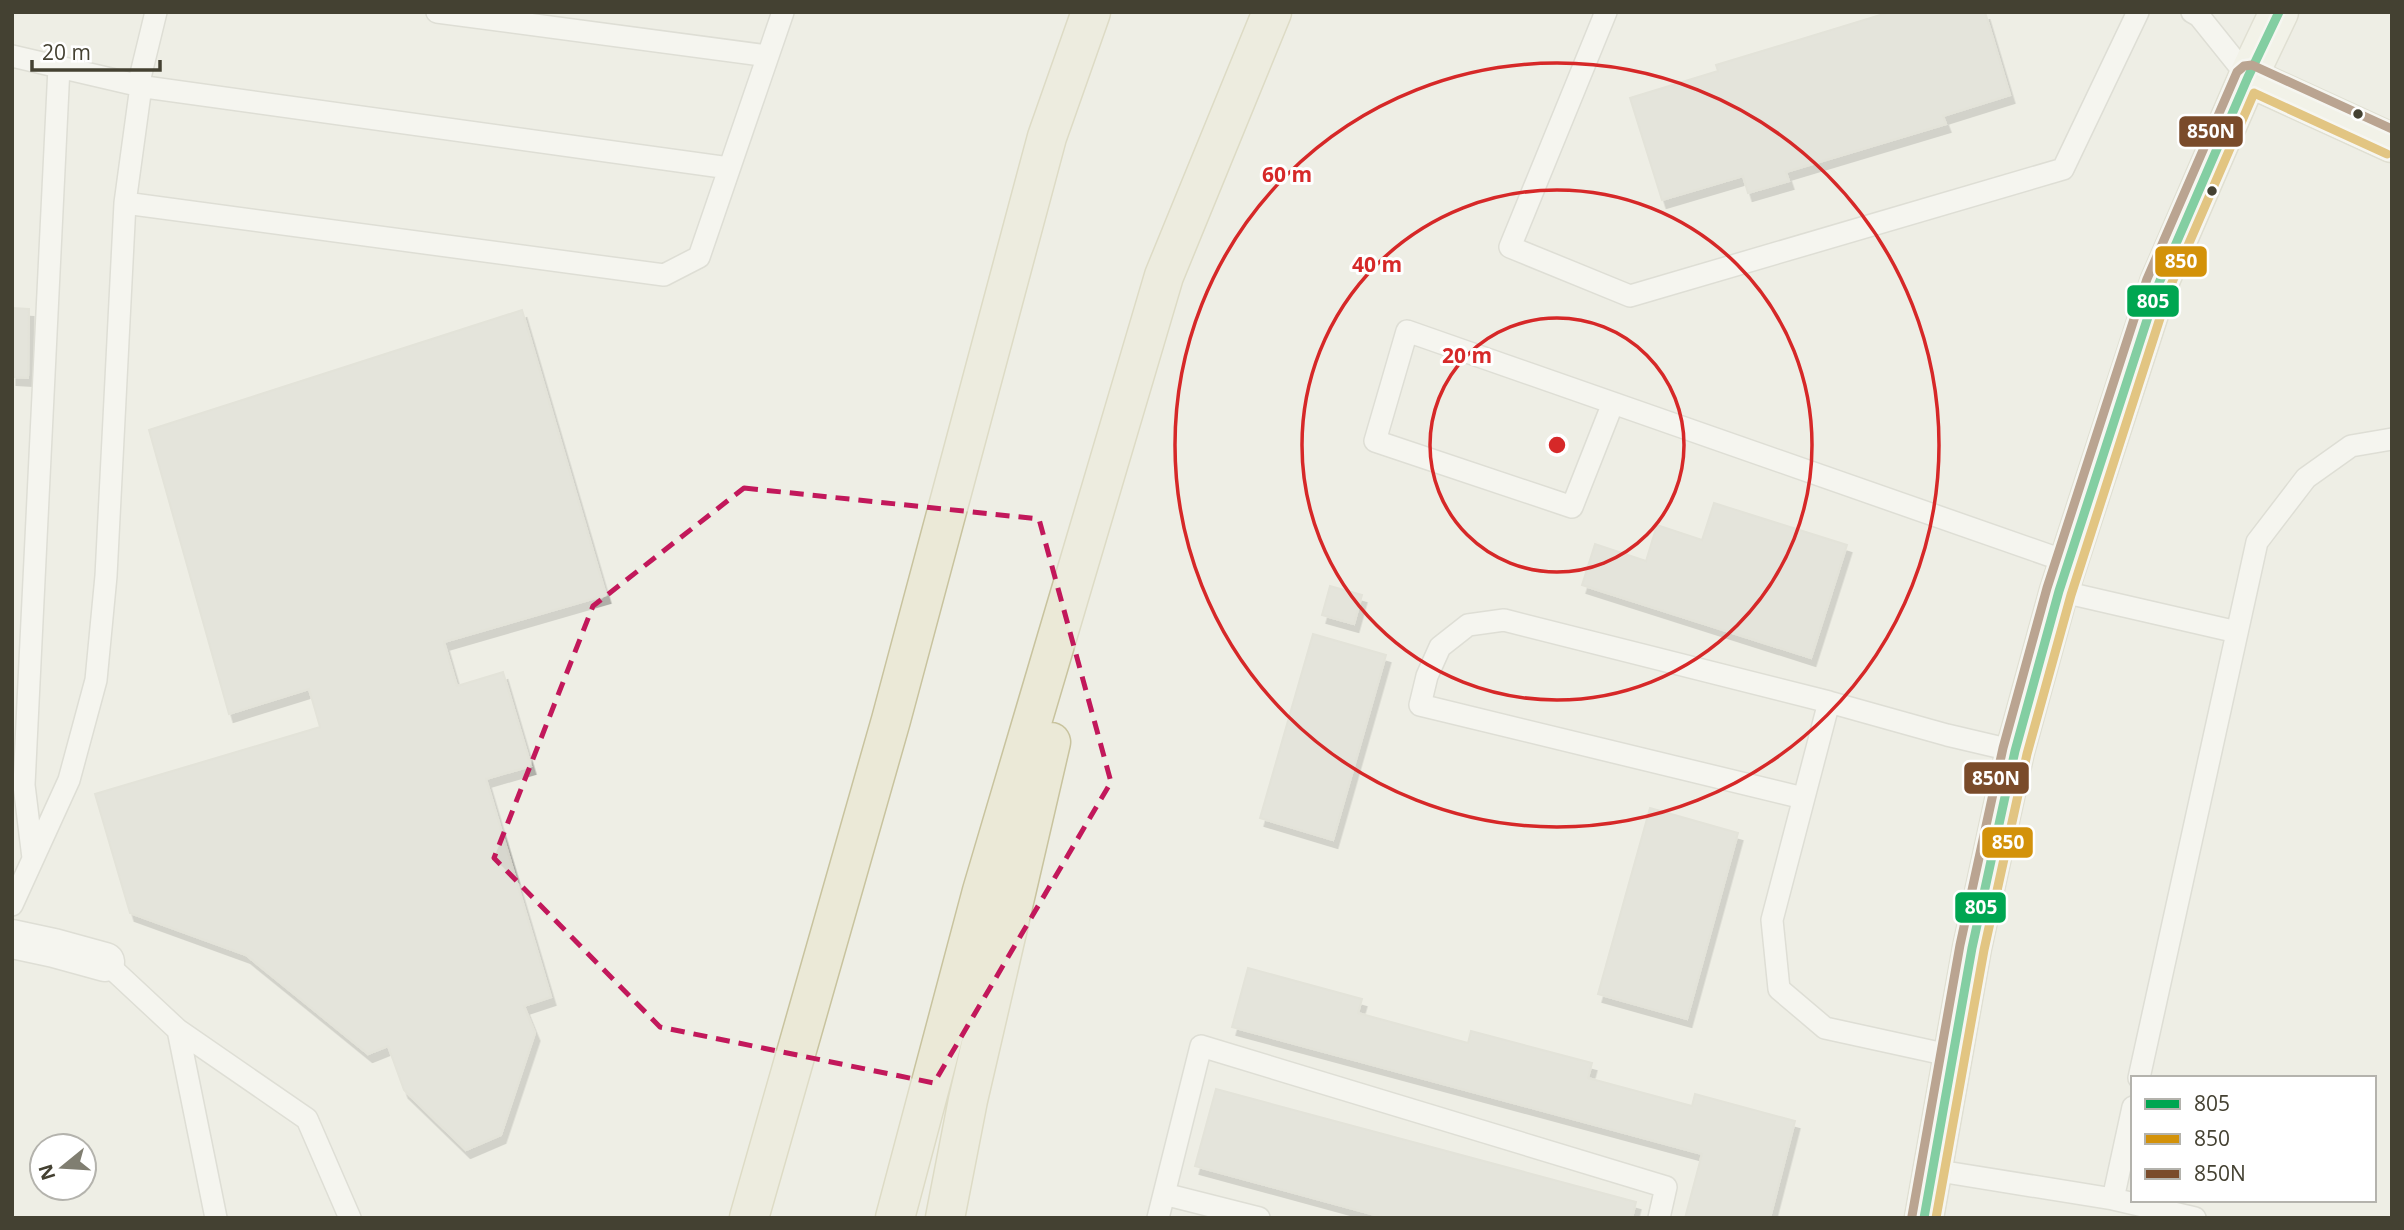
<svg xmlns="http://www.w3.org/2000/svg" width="2404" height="1230" font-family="'Open Sans',sans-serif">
<defs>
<filter id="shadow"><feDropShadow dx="4.5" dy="8" stdDeviation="0" flood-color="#0004"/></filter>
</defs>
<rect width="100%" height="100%" fill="#eeeee5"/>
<!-- building -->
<path fill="#d7d7ce" stroke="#d6d5cb" stroke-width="2" filter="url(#shadow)" d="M1890 12H1985L2010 95 1943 116 1946 124 1786 172 1789 181 1748 193 1743 176 1662 200 1630 98 1718 71 1716 65Z
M12 308 29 309 28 378 12 377Z
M522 310 606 595 444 642 457 686 503 672 531 766 486 779 551 997 524 1006 535 1033 501 1135 466 1150 404 1090 388 1046 368 1054 246 955 130 913 95 794 320 727 309 689 229 714 149 430Z
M1714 503 1847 545 1811 658 1582 585 1595 544 1646 561 1657 525 1702 540Z
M1330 586 1362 595 1354 624 1322 615Z
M1313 634 1386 655 1333 840 1260 818Z
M1650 808 1738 833 1687 1019 1598 994Z
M1248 968 1362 999 1358 1013 1468 1043 1471 1031 1592 1063 1588 1078 1692 1106 1695 1094 1795 1121 1770 1218H1685L1702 1154 1232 1027Z
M1216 1089 1636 1202 1632 1218H1386L1195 1166Z"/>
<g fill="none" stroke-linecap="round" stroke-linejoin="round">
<defs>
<path id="lane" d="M156 12 138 86 729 168
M437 12 768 56
M1606 12 1510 247 1630 296 2063 169 2138 12
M2192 12 2199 16 2248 77
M12 56 141 86 125 203
M1613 403 1572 507 1375 441 1407 331 2068 562
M2059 591 2237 632
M1803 798 1420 705 1427 676 1440 647 1468 625 1504 620 1829 702
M33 858 24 785 59 67
M12 905 69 780 96 680 106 576 125 203 664 275 699 257 783 12
M105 962 178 1030 307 1119 350 1218
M178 1030 216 1218
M1953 1056 1825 1028 1779 989 1772 920 1829 702 1947 735 2015 751
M2139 1078 2257 542 2306 478 2351 446 2392 439
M2133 1107 2113 1199 2195 1218
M1933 1170 2113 1199
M1164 1194 1259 1218
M1158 1218 1201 1046 1666 1187 1659 1218"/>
<path id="street" d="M12 939 54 948 105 962"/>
<path id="secondary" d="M2248 77 2392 143
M1924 1218 1972 948 2015 751 2059 591 2159 283 2248 77 2279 12"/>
<path id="highway" d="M749 1218 891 720 1047 137 1091 12
M895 1218 982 891 1164 276 1272 12
M945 1218 968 1100 1051 742"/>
</defs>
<!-- lane casing -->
<use href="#lane" stroke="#cacac1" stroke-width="24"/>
<!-- street casing -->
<use href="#street" stroke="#cacac1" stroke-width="41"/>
<!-- secondary casing -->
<use href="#secondary" stroke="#cecdbb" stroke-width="41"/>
<!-- highway casing -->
<use href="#highway" stroke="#c8c39e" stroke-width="41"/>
<!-- lane -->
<use href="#lane" stroke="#fcfcfb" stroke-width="21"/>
<!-- street -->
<use href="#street" stroke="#fcfcfb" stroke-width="38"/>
<!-- secondary -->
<use href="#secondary" stroke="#f6f6ec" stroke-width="38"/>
<!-- highway -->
<use href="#highway" stroke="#ebe9d7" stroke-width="38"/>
<defs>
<path id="bus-1" d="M1924 1218 1972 948 2015 751 2059 591 2159 283 2248 77 2279 12"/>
<path id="bus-2" d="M1936 1218 1984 950 2027 754 2071 595 2170 287 2254 93 2387 154"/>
<path id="bus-3" d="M1912 1216 1960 945 2003 748 2047 588 2147 279 2237 72 2244 66 2252 65 2392 129"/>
</defs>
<!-- bus-1 casing -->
<use href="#bus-1" stroke="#fff" stroke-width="14"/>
<!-- bus-2 casing -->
<use href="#bus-2" stroke="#fff" stroke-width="14"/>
<!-- bus-3 casing -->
<use href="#bus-3" stroke="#fff" stroke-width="14"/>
<!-- bus-1 -->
<use href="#bus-1" stroke="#00a651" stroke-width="9"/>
<!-- bus-2 -->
<use href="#bus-2" stroke="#d3920a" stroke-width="9"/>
<!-- bus-3 -->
<use href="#bus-3" stroke="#7a4b2a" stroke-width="9"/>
</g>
<!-- marked area -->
<path d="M0 0H2404V1230H0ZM744 488 1039 519 1111 782 934 1083 660 1027 494 858 593 606Z" fill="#eeeee5" fill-opacity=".55" fill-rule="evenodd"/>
<path fill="none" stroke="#c2185b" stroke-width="5" stroke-dasharray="14 9" stroke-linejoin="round" d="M744 488 1039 519 1111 782 934 1083 660 1027 494 858 593 606Z"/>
<!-- distance rings -->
<g fill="none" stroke="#d62828" stroke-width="3.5">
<circle cx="1557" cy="445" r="127"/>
<circle cx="1557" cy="445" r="255"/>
<circle cx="1557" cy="445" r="382"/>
</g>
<!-- markers -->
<g fill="#444132" stroke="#fff" stroke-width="2.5">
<circle cx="2358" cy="114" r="6"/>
<circle cx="2212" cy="191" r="6"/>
</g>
<circle cx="1557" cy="445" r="10" fill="#d62828" stroke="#fff" stroke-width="3.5"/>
<g font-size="21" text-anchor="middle" font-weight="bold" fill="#d62828" stroke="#fff" stroke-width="6" stroke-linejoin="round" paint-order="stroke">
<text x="1287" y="182">60 m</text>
<text x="1377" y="272">40 m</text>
<text x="1467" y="363">20 m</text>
</g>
<g stroke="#fff" stroke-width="2.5">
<rect x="2178" y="115" width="66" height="33" rx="7" fill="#7a4b2a"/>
<rect x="2154" y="245" width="54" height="33" rx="7" fill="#d3920a"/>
<rect x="2126" y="284" width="54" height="34" rx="7" fill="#00a651"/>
<rect x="1963" y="761" width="67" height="34" rx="7" fill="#7a4b2a"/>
<rect x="1981" y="826" width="53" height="33" rx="7" fill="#d3920a"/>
<rect x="1954" y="891" width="53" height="33" rx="7" fill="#00a651"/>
</g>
<g font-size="19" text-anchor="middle" font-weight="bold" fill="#fff">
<text x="2211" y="138">850N</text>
<text x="2181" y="268">850</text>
<text x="2153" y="308">805</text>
<text x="1996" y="785">850N</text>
<text x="2008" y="849">850</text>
<text x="1981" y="914">805</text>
</g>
<!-- border -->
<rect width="2404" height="1230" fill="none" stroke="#444132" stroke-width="28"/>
<!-- legend -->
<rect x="2131" y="1076" width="245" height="126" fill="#ffffff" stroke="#b4b3ad" stroke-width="2"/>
<rect x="2145" y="1099" width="35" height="10" fill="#00a651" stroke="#b4b3ad" stroke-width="2"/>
<text x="2194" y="1111" font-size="21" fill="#444132">805</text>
<rect x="2145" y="1134" width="35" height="10" fill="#d3920a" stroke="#b4b3ad" stroke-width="2"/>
<text x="2194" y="1146" font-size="21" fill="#444132">850</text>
<rect x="2145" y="1169" width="35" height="10" fill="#7a4b2a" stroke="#b4b3ad" stroke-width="2"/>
<text x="2194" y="1181" font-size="21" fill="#444132">850N</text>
<!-- north arrow -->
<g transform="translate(63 1167) rotate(252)"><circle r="33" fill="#ffffff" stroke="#b4b3ad" stroke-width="2"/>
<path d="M0-5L12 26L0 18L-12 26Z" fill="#807e71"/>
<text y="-10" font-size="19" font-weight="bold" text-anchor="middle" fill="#444132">N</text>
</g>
<!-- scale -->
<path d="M32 60v10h128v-10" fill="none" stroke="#444132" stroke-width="3.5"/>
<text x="42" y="60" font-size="21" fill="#444132" stroke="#ffffff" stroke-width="5" paint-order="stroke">20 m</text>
</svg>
